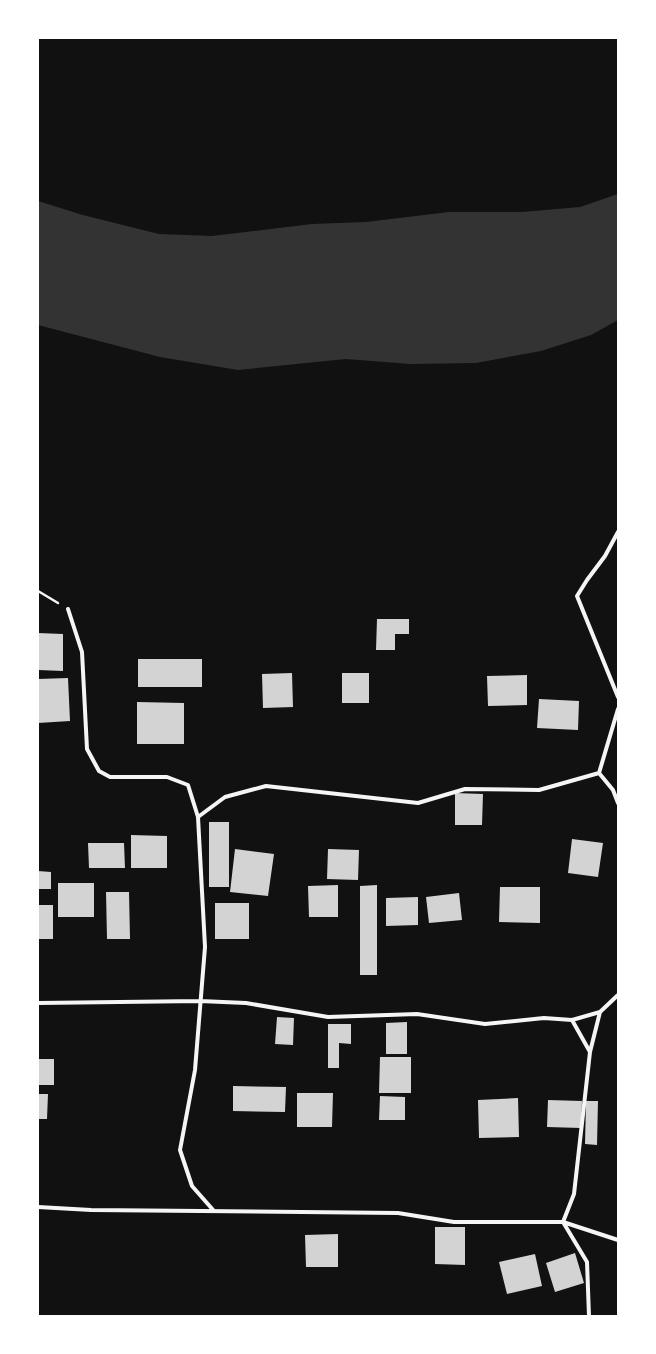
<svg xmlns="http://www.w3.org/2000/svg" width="656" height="1354" font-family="'Public Sans',sans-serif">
<rect width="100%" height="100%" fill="#111"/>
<!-- water -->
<path fill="#333" d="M618 194V320L591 335 541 351 476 363 410 364 346 359 238 370 160 357 38 325V201L83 215 159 234 212 236 312 224 366 222 449 212H522L580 207Z"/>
<!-- building -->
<path fill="#d3d3d3" d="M377 619H409V634H395V650H376Z
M38 633 63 634V671L38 670Z
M138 659H202V687H138Z
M292 673 293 707 263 708 262 674Z
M342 673H369V703H342Z
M527 675V705L488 706 487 676Z
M68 678 70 721 38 723V679Z
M539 699 579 701 578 730 537 728Z
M137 702 184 703V744H137Z
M455 793 483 794 482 825H455Z
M209 822H229V887H209Z
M131 835 167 836V868H131Z
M572 839 603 843 598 877 568 873Z
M88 843H124L125 868H89Z
M235 849 274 854 268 896 230 892Z
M328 849 359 850 358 880 327 879Z
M38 871 51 872V889H38Z
M58 883H94V917H58Z
M338 885V917H309L308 886Z
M377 885V975H360V886Z
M500 887H540V923L499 922Z
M106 892H129L130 939H107Z
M459 893 462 920 429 923 426 897Z
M418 897V925L386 926V898Z
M215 903H249V939H215Z
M38 905H53V939H38Z
M277 1017 294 1018 293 1045 275 1044Z
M407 1022V1054H386V1023Z
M328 1024H351V1044L339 1043V1068H328Z
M380 1057H411V1093H379Z
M38 1059H54V1085H38Z
M233 1086 286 1087 285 1112 233 1111Z
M297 1093H333L332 1127H297Z
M38 1094H48L47 1119H38Z
M380 1096 405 1097V1120H379Z
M518 1098 519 1137 479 1138 478 1100Z
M548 1100 582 1101 581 1128 547 1127Z
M586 1101H598L597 1145 585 1144Z
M435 1227H465V1265L435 1264Z
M338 1234V1267H306L305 1235Z
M575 1253 584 1283 555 1292 546 1263Z
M535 1254 542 1286 507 1294 499 1262Z"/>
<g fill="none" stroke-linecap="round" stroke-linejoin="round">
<!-- path -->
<path stroke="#f5f5f5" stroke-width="2.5" d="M38 591 58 603"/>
<!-- minor -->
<path stroke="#f5f5f5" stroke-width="4" d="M618 532 605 556 587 580 577 596 618 697
M68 609 82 652 87 749 99 771 110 777H167L188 785 198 817 205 947 195 1070 180 1150 192 1186 214 1211
M599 773 618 709
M198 817 225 797 266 786 418 803 465 789 539 790 599 773 613 790 618 803
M38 1003 200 1001 246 1003 328 1017 417 1014 485 1024 544 1018 572 1020 590 1052 574 1194 563 1222 618 1240
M572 1020 600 1012
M590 1052 600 1012 618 995
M38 1207 91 1210 398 1213 454 1222H563L587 1262 589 1316"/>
</g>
<!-- border -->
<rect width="656" height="1354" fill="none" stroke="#ffffff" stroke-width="78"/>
</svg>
